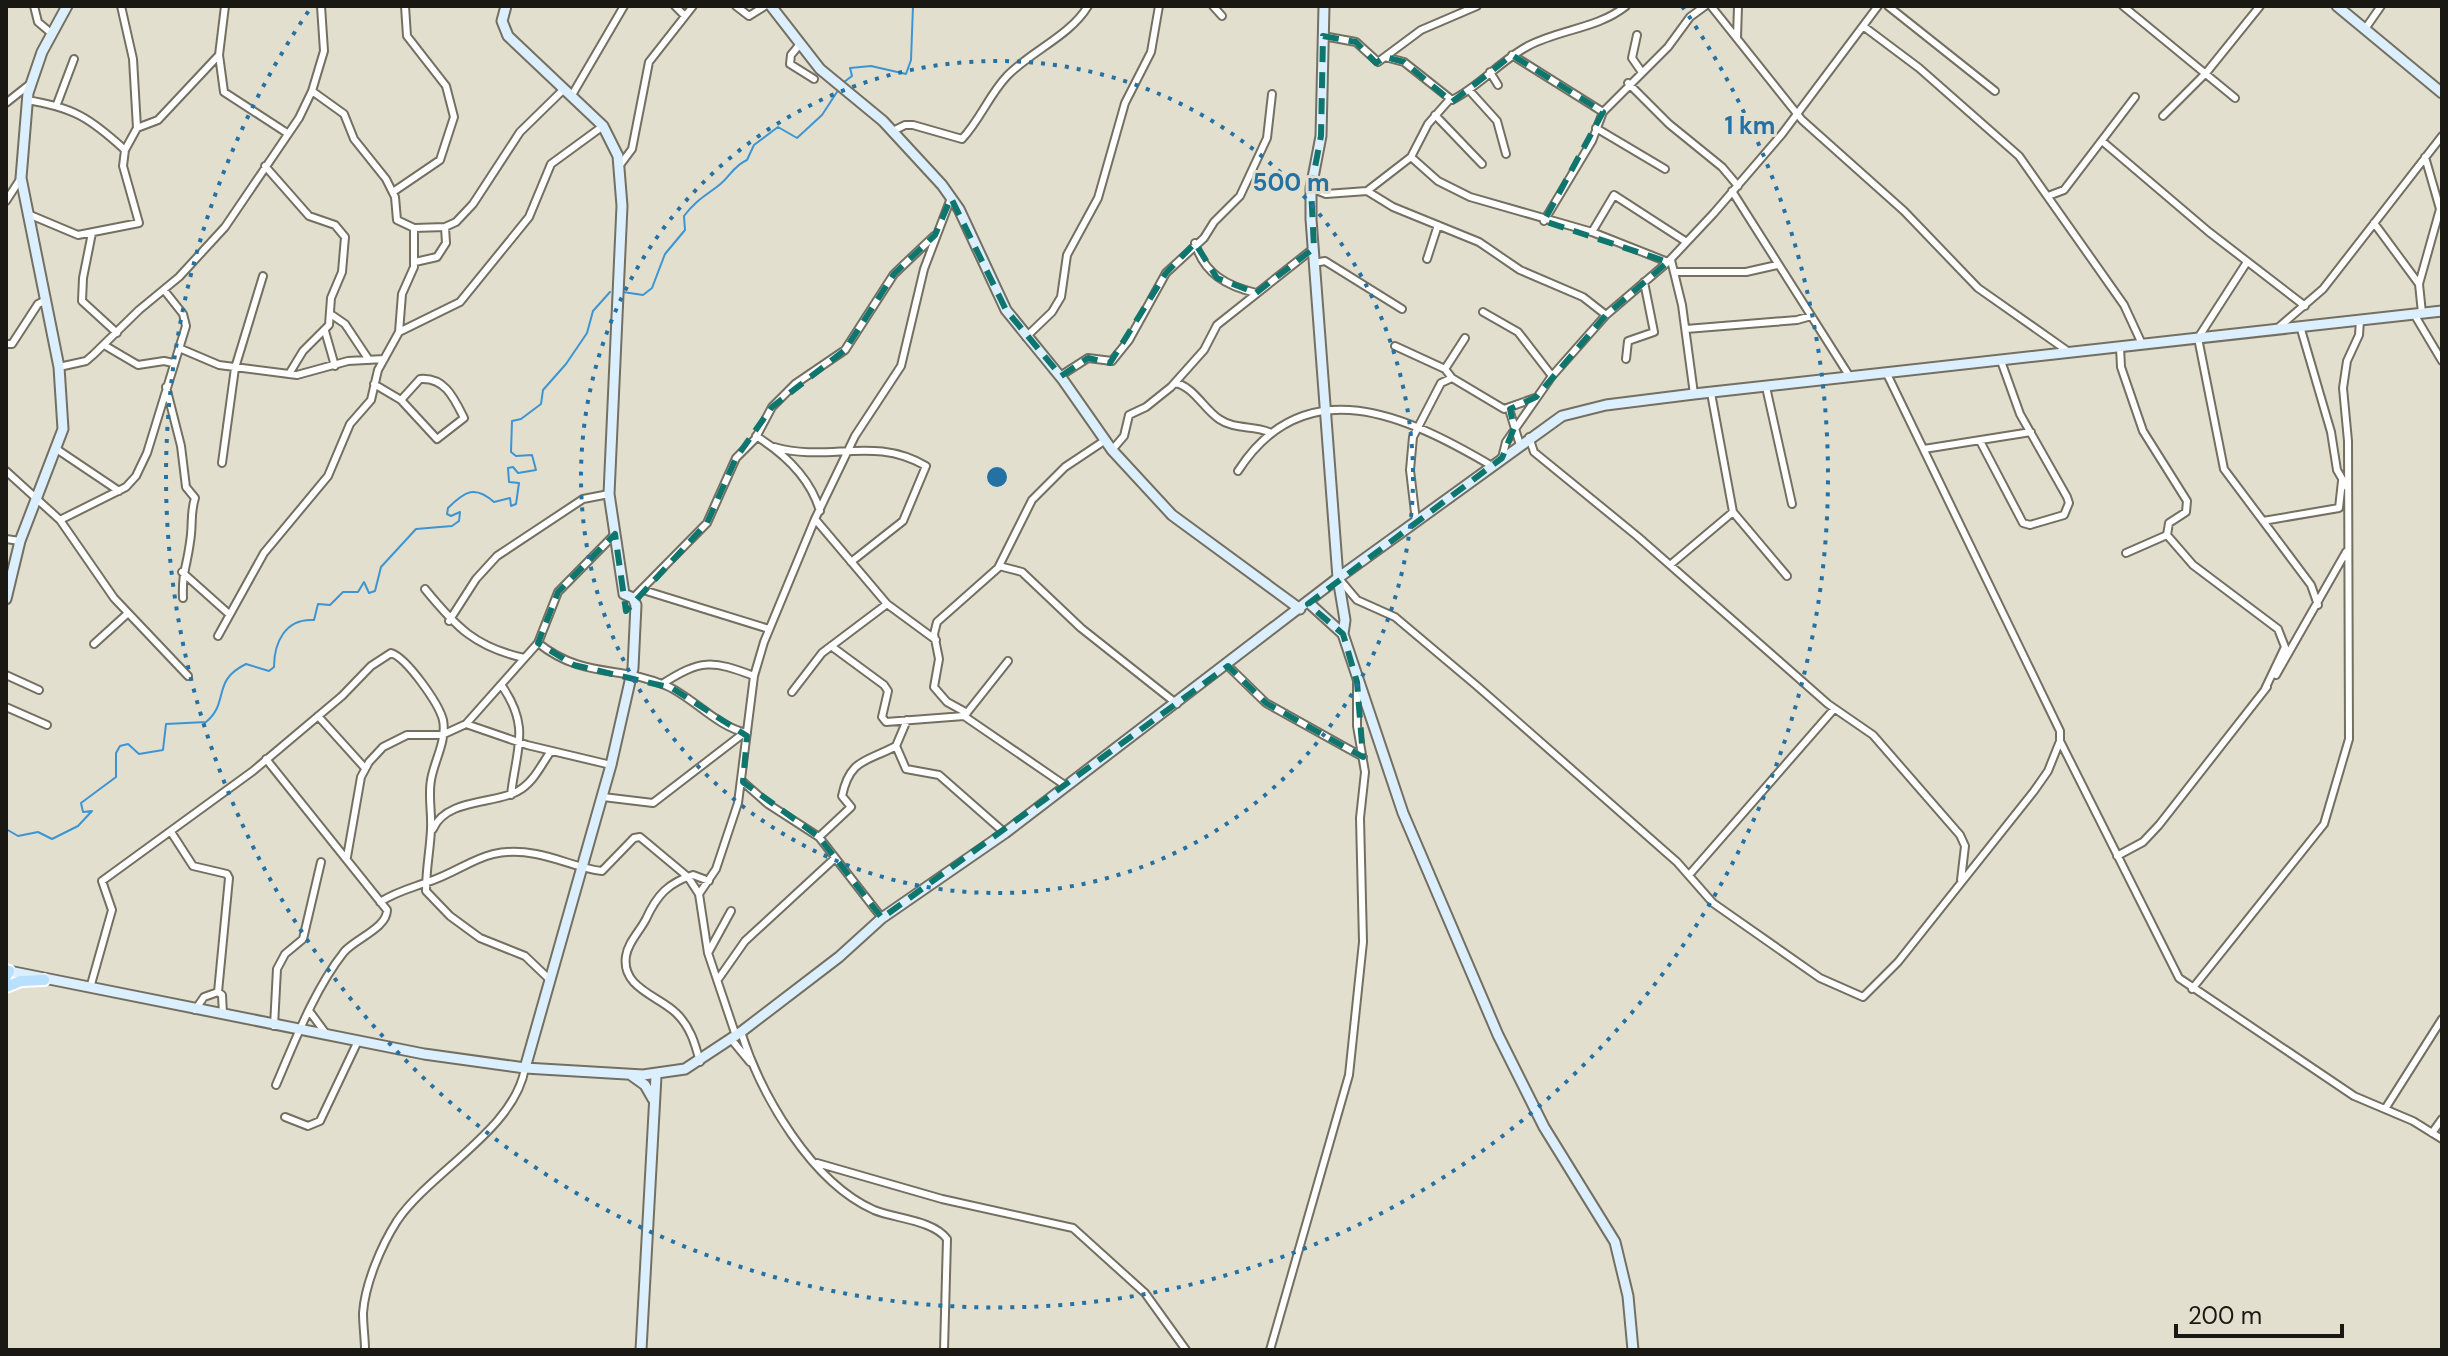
<svg xmlns="http://www.w3.org/2000/svg" width="2448" height="1356" font-family="'DM Sans',sans-serif">
<rect width="100%" height="100%" fill="#e3dfcf"/>
<g fill="none" stroke-linecap="round" stroke-linejoin="round">
<!-- stream -->
<path stroke="#3c95d2" stroke-width="2" d="M844 82 852 76 850 68 871 66 906 74 911 60 913 6
M623 292 643 295 652 288 665 254 685 230 684 216C694 202 705 196 718 186 730 177 733 166 747 160L754 145 778 127 797 138 822 115 837 92
M6 829 18 836 38 832 52 839 78 826 92 811 83 812 81 803 116 777V753L120 746 128 744 139 754 163 750 166 724 206 722C230 702 211 681 246 664L269 671 274 667C274 643 285 618 314 620L318 604 330 605 343 592H358L364 582 369 593 375 591 381 567 416 529 452 526 459 521 460 512 451 516 447 514 448 508C465 491 475 485 494 502L510 498 511 506 516 504 519 483 509 482 508 468 513 467 518 473 536 470 532 455 516 456 511 452 512 421 521 419 541 404 543 390 566 364 587 333 593 311 610 292"/>
<defs>
<path id="street" d="M34 6 38 22 51 33
M225 6 219 55 224 92 287 133
M675 6 685 16
M736 6 749 16 765 6
M1213 6 1222 16
M1711 6 1802 120 1904 211 1978 288 2069 352
M1888 6 1995 91
M2123 6 2235 98
M1863 26 1919 68 2019 156 2124 305 2142 344
M2365 29 2381 6
M1637 35 1632 58 1641 71
M1323 36 1356 42 1378 62 1421 30 1477 6
M1737 38 1738 6
M800 44 791 55 790 64 814 79
M1512 55 1603 112
M1385 57 1404 62 1452 100C1480 86 1500 61 1528 46 1560 29 1597 29 1626 6
M1490 72 1498 85
M1628 83 1669 124 1722 167 1738 186
M1469 90 1497 121 1506 154
M312 91 344 114 354 139 386 179 395 197 397 220 414 228 445 227 456 222 473 204 520 132 564 89
M572 95 624 6
M26 100C73 107 90 118 125 150
M6 103 30 84
M57 104 74 59
M1435 115 1482 164
M2163 116 2206 73 2260 6
M137 128 158 120 219 55
M1596 128 1665 169
M893 131 905 125H913L962 139C980 120 989 95 1007 76 1031 51 1070 36 1088 6
M2102 141 2209 232 2305 306
M1411 157 1438 181 1470 197 1592 232 1668 262
M620 165 632 149 649 62 693 6
M265 166 309 216 335 225 345 237 342 272 331 298 329 325 303 351 289 374
M1311 188 1326 194 1367 191 1393 207 1479 242 1520 270 1583 297 1606 315
M1367 191 1411 157 1428 124 1450 99
M1732 191 1850 377
M393 192 440 160 454 117 446 86 407 36 405 6
M2048 196 2064 190 2135 97
M6 201 21 178
M28 214 78 235 139 223 123 166 125 150 137 128 133 59 121 6
M1544 221 1592 141 1603 112 1668 47 1690 17 1705 6
M2374 223 2419 284 2422 313
M1592 232 1614 195 1685 241
M92 233 83 278 82 301 117 333
M1195 243C1204 274 1227 286 1256 293
M1427 259 1438 225
M1671 260 1682 305 1694 394
M415 262 437 257 446 243 445 227
M2247 262 2198 338 2224 469 2311 585 2318 605
M1314 263 1325 261 1402 309
M1675 272H1746L1777 265
M2419 284 2440 209 2425 157
M1483 312 1518 332 1552 376
M2414 314 2442 361
M332 315 345 324 369 360
M2300 326 2331 432 2337 470 2348 489
M2279 327 2323 289 2442 136
M1686 329 1797 320 1811 316
M325 331 335 366
M399 332 460 302 529 217 551 164 603 126
M1026 337 1052 312 1061 297 1067 255 1098 198 1125 103 1151 52 1159 6
M6 344H12L38 304 46 300
M104 345 138 365 164 361 173 363
M1395 346 1445 369 1452 378 1504 409 1535 398
M2120 347 2121 367 2143 431 2187 501 2186 512 2169 523 2167 535 2193 565 2278 629 2285 647 2265 689
M179 348 219 365 297 375 348 361 384 359
M1626 359 1628 341 1654 332 1644 282
M59 367 86 361 93 355 139 310 179 277 225 227 299 118 312 91 324 51 321 6
M1445 369 1465 338
M1887 374 2060 731V741L2179 978 2354 1096 2413 1121 2442 1139
M1060 376 1088 358 1112 361 1129 340 1166 273 1204 238 1214 222 1240 196 1267 138 1272 94
M1175 383C1193 386 1204 409 1219 419 1235 430 1252 425 1269 432
M374 384 401 400 437 439 464 418C454 398 445 377 420 379L401 400
M166 387 181 446 186 487 195 498C190 513 193 526 190 542 187 566 182 571 183 598
M1766 387 1792 504
M1509 409 1520 445
M756 436C785 454 810 477 820 511
M1529 437 1534 452 1637 536 1828 704 1873 735 1960 835 1965 846 1961 880
M1980 441 2023 523 2030 525 2064 515 2069 503 2067 497 2020 414 2001 361
M774 447C829 463 873 435 926 466L903 521 851 562
M1924 449 2031 432
M58 450 119 491
M1112 450 1124 436 1129 415 1146 407 1171 387 1204 350 1217 325 1314 248
M1502 458 1506 442 1552 376 1606 315 1668 262 1714 213 1782 134 1878 6
M222 463 235 368 263 276
M6 471 60 520 114 598 188 676
M1238 471C1305 367 1407 416 1492 466
M1733 512 1787 576
M815 519 887 604 936 640
M60 520 126 487 136 476 147 453 186 326 183 314 164 290
M1416 521 1410 470 1413 437 1441 383 1452 378
M2263 521 2339 508 2342 481
M6 539 20 541
M2126 553 2167 535
M1670 565 1733 512 1711 393
M999 566 1022 572 1081 628 1177 704
M182 572 229 614
M1341 581 1357 600 1395 617 1477 686 1677 862 1713 903 1820 978 1863 997 1898 962 2034 791 2048 771 2060 741
M425 589C456 627 475 647 524 658
M643 590 769 629
M633 598 707 523 736 458 755 439 772 407 795 384 845 350 894 274 934 236
M449 621 476 579 497 556 583 499 609 494
M218 636 264 553 328 476 350 424 371 400 378 370 399 332 402 294 414 267V228
M538 643C583 679 620 665 667 686 694 698 717 727 747 733
M94 644 127 614
M831 646 884 685 888 691 882 717 886 722 964 716 1066 786
M1228 666 1266 703 1363 757
M6 675 39 690
M2276 675 2346 552
M662 684C701 659 712 660 754 676
M502 686C531 728 516 749 511 795
M792 692 822 653 887 604
M6 707 47 725
M967 713 947 702 934 687 939 659 934 634 937 622 998 568 1032 500 1065 467 1104 441
M966 714 1008 661
M318 716 364 767
M907 720 896 746 906 769 939 775 1005 833
M466 724 527 745 611 765
M266 759 387 910C387 928 355 939 344 952 314 990 295 1041 276 1085
M743 782 768 804 819 837 882 918
M603 797 653 803 744 733
M433 829C446 798 497 804 518 791 534 782 541 765 551 751
M171 832 193 866 227 874 229 878 218 992 222 995 223 1014
M819 837 851 807 842 796C850 758 867 762 896 746
M2117 856 2143 842 2159 825 2267 687
M347 857 361 777 369 762 383 747 407 735H442L466 724 538 643 558 592 615 534
M1689 875 1834 709
M699 894 716 869 738 803 754 676 764 642 815 519 855 436 901 366 924 269 951 198
M380 902C396 892 408 889 425 883 469 869 483 844 536 854 559 858 580 869 602 871L634 838 640 837 688 877 699 894 708 953 736 1036
M708 953 731 911
M719 978 745 941 834 859
M90 988 112 910 102 881 253 771 342 696 371 666 391 653C407 658 439 704 443 720 447 741 434 761 431 780 428 796 432 813 431 829 430 852 426 867 426 891L450 916 480 938 525 956 548 978
M2192 989 2324 824 2349 739 2348 441 2343 388 2347 361 2359 335 2360 320
M195 1010 204 997 218 992
M310 1012 327 1035
M274 1026 277 969 285 954 303 939 321 862
M741 1032C761 1095 811 1182 874 1210 896 1219 933 1220 947 1239L944 1350
M731 1039 750 1062
M700 1062C695 1043 690 1026 676 1013 659 996 621 988 626 956 628 942 640 931 646 919 657 895 668 883 693 875L709 881
M2385 1109 2442 1019
M285 1117 308 1126 320 1121 358 1041
M2432 1133 2442 1119
M817 1163 942 1199 1073 1228 1145 1293 1186 1350
M365 1350C365 1338 363 1326 363 1313 365 1284 381 1246 397 1221 430 1172 515 1129 525 1068
M1270 1350 1349 1075 1363 942 1360 818 1365 772 1357 726V683"/>
<path id="secondary" d="M506 6 502 21 508 36 603 126 618 156 622 206 609 494 624 594 633 598 636 605 633 668 611 765 525 1068
M771 6 820 69 883 121 942 185 959 209 1006 310 1063 380 1112 450 1172 515 1300 609
M1324 6 1321 136 1311 188V219L1338 578 1345 620 1343 634 1403 813 1498 1035 1544 1127 1615 1242 1628 1296 1633 1350
M2337 6 2442 93
M6 599 20 541 63 429 59 367 21 178 28 93 42 52 67 6
M1309 603 1343 634
M9 971 424 1054 525 1068 643 1075 685 1069 741 1032 839 957 882 918 1005 833 1338 578 1562 416 1606 405 1694 394 2442 311
M631 1075 645 1085 653 1099
M641 1350 656 1076"/>
<path id="primary" d="M6 970 9 971 6 977
M6 987 21 981 44 980"/>
</defs>
<!-- street casing -->
<use href="#street" stroke="#736f61" stroke-width="10"/>
<!-- secondary casing -->
<use href="#secondary" stroke="#736f61" stroke-width="13"/>
<!-- primary casing -->
<use href="#primary" stroke="#fff" stroke-width="14"/>
<!-- street -->
<use href="#street" stroke="#fff" stroke-width="6"/>
<!-- secondary -->
<use href="#secondary" stroke="#dceffe" stroke-width="9"/>
<!-- primary -->
<use href="#primary" stroke="#b8dffc" stroke-width="10"/>
</g>
<!-- marked area -->
<path fill="none" stroke="#0f766e" stroke-width="6" stroke-dasharray="16 10" stroke-linejoin="round" d="M1323 36 1356 42 1376 63 1385 57 1404 62 1452 102 1512 55 1603 112 1544 221 1668 262 1606 315 1536 397 1510 409 1514 428 1502 458 1308 604 1343 634 1357 682 1363 757 1266 703 1228 666 882 918 819 837 743 782 747 736 672 688 574 665 538 643 558 592 615 534 626 611 707 523 736 458 772 407 845 350 894 274 935 235 951 198 1006 310 1061 376 1088 358 1110 363 1166 273 1195 243 1217 278 1256 293 1314 248 1311 188 1321 136Z"/>
<!-- distance rings -->
<g fill="none" stroke="#2471a3" stroke-width="4" stroke-dasharray="4 8">
<circle cx="997" cy="477" r="416"/>
<path d="M1682 6A831 831 0 1 1 312 6"/>
</g>
<circle cx="997" cy="477" r="12" fill="#2471a3" stroke="#e3dfcf" stroke-width="4"/>
<g font-size="24" text-anchor="middle" font-weight="bold" fill="#2471a3" stroke="#e3dfcf" stroke-width="6" stroke-linejoin="round" paint-order="stroke">
<text x="1750" y="134">1 km</text>
<text x="1291" y="191">500 m</text>
</g>
<!-- border -->
<rect width="2448" height="1356" fill="none" stroke="#1a1812" stroke-width="16"/>
<!-- scale -->
<path d="M2176 1324v12h166v-12" fill="none" stroke="#1a1812" stroke-width="4"/>
<text x="2188" y="1324" font-size="24" fill="#1a1812" stroke="#e3dfcf" stroke-width="6" paint-order="stroke">200 m</text>
</svg>
